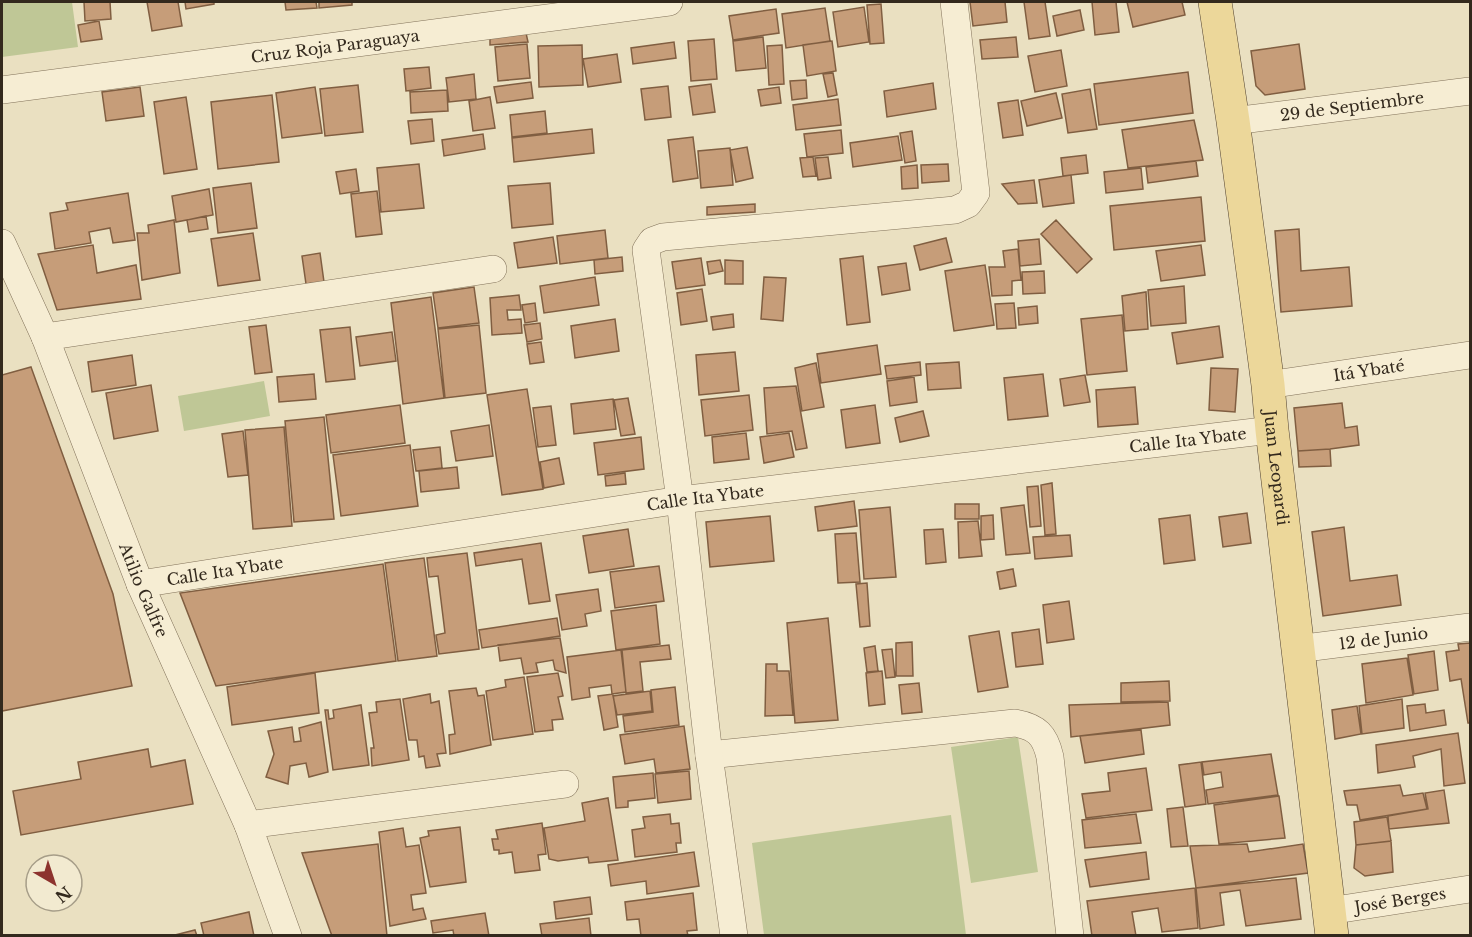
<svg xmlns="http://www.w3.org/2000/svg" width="1472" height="937" font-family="'Libre Baskerville',serif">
<rect width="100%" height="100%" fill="#eae0c1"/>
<!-- green -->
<path fill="#bfc796" d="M2 2H72L78 47 2 57Z
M264 381 270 416 184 431 178 396Z
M1018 737 1038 872 971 883 951 747Z
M951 815 966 935H764L752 843Z"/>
<!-- building -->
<path fill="#c69d79" stroke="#805e41" stroke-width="1.5" d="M84 2H110L111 19 85 21Z
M147 2H178L182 26 152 31Z
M185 2H214V4L186 9Z
M285 2H316L317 8 286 10Z
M319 2H352V5L319 8Z
M970 2H1005L1007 22 973 26Z
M1024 2H1045L1050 36 1029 39Z
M1092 2H1116L1119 32 1095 35Z
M1127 2H1182L1185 15 1133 27Z
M881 4 884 43 870 44 867 5Z
M864 7 869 42 838 47 833 12Z
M825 8 830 41 786 48 782 14Z
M776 9 779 33 733 40 729 16Z
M1080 10 1084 30 1057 36 1053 16Z
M99 21 102 39 81 42 78 25Z
M526 33 528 42 490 45V37Z
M763 37 766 68 736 71 733 41Z
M1016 37 1018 57 982 59 980 40Z
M714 39 717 79 691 81 688 41Z
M832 41 836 71 807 76 803 45Z
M674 42 676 58 633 64 631 48Z
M527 44 530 78 498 81 495 47Z
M1299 44 1305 89 1265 95 1256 86 1251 51Z
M582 45 583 85 539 87 538 46Z
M782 45 784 84 769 85 767 46Z
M1061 50 1067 86 1035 92 1028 56Z
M617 54 621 82 588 87 583 59Z
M429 67 431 88 406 91 404 69Z
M1188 72 1193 113 1099 125 1094 84Z
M833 73 837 95 828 97 823 74Z
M474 74 476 99 449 102 446 78Z
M806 80 807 98 792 100 790 81Z
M531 82 533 98 497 103 494 87Z
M933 83 936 109 887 117 884 91Z
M711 84 715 112 693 115 689 87Z
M358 85 363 132 325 136 320 89Z
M668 86 671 117 645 120 641 89Z
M140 87 144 116 106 121 102 92Z
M315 87 322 133 282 138 276 93Z
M779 87 781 103 761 106 758 90Z
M1090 89 1097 129 1068 133 1062 94Z
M447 90 448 111 411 113 410 92Z
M1056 93 1062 118 1027 126 1021 101Z
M272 95 279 162 218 169 211 102Z
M186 97 197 169 164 174 154 102Z
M490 97 495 128 473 131 469 101Z
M838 99 841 125 796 130 793 105Z
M1018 100 1023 135 1003 138 998 103Z
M545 111 547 133 512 137 510 115Z
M432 119 434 141 411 144 408 121Z
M1194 120 1203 160 1128 168 1122 130Z
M592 129 594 153 514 162 512 138Z
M841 130 843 153 807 157 804 134Z
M912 131 916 161 905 163 900 133Z
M483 134 485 149 444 156 442 140Z
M898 136 902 160 853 167 850 143Z
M693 137 698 178 673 182 668 140Z
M747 147 753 178 736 182 730 150Z
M730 148 733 185 701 188 698 151Z
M1086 155 1088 173 1063 176 1061 158Z
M813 157 816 176 803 177 800 158Z
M828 157 831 178 818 180 815 158Z
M1196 161 1198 176 1148 183 1146 167Z
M419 164 424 208 381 212 377 168Z
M948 164 949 181 922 183 921 165Z
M917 165 918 188 902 189 901 167Z
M1141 168 1143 189 1106 193 1104 172Z
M356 169 359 191 340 194 336 172Z
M1071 175 1074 203 1043 207 1039 180Z
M1034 180 1037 203 1018 204 1002 184Z
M251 183 257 228 218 233 213 188Z
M550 183 553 224 512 228 508 186Z
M209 189 213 215 176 222 172 196Z
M377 191 382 234 356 237 351 194Z
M128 193 135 240 113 243 110 228 89 232 91 243 55 249 50 213 68 210 66 203Z
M1201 197 1205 241 1114 250 1110 206Z
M755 204V212L707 215V207Z
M206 216 208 229 189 232 187 220Z
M174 220 180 273 142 280 137 233H149L148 225Z
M1056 220 1092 259 1077 273 1041 234Z
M1299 229 1301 271 1349 267 1352 306 1281 312 1275 231Z
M605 230 608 258 560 264 557 236Z
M253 233 260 280 218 286 211 239Z
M553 237 557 263 518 268 514 243Z
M946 238 952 262 920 270 914 246Z
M1039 239 1041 264 1020 266 1018 241Z
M93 245 97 273 136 265 141 299 57 310 38 254Z
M1201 245 1205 275 1161 281 1156 251Z
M1018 249 1021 280 1012 281V295L992 296 989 267H1005L1003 251Z
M320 253 324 282 306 284 302 256Z
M863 256 870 322 847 325 840 259Z
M622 257 623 271 595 274 594 260Z
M701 258 705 285 676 289 672 262Z
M720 260 723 271 709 274 707 262Z
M725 260 743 261V284H725Z
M906 263 910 290 882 295 878 267Z
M985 265 994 325 954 331 945 271Z
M1044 271 1045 293 1023 294 1022 272Z
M595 277 599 305 544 313 540 286Z
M764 277 786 278 783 321 761 319Z
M1184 286 1186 323 1151 326 1148 290Z
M474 287 479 323 438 328 433 293Z
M702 289 707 321 681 325 677 293Z
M1146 292 1148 329 1125 331 1122 296Z
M519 295 521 310H507L508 320 521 319 522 333 492 335 490 298Z
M431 297 444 398 403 404 391 303Z
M535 303 537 321 525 323 522 305Z
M1014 303 1016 328 997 329 995 304Z
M1037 306 1038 323 1019 325 1018 308Z
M733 314 734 327 713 330 711 317Z
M1122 315 1127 371 1087 375 1081 319Z
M615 319 619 351 575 358 571 326Z
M540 323 542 339 527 342 524 325Z
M266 325 272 372 255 374 249 327Z
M479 325 486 393 445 398 438 329Z
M1219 326 1223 357 1177 364 1172 333Z
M350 327 355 379 326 382 320 330Z
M392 332 396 361 360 366 356 337Z
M541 342 544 362 530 364 527 344Z
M877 345 881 374 821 383 817 354Z
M735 352 739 391 699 395 696 355Z
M132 355 136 385 92 392 88 362Z
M920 362 921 375 887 379 885 366Z
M959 362 961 388 928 390 926 364Z
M816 363 824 407 802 411 795 368Z
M31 367 113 594 132 686 2 711V375Z
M1211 368 1238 369 1235 412 1209 410Z
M314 374 316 399 279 402 277 377Z
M1043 374 1048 416 1008 420 1004 378Z
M1085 375 1090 402 1064 406 1060 379Z
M914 377 917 402 890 406 887 381Z
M151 385 158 431 114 439 106 393Z
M796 386 807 448 796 450 792 431 767 434 764 388Z
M1135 387 1138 424 1098 427 1096 390Z
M527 389 543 489 502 495 487 395Z
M749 395 753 430 705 436 701 400Z
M628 398 635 434 621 436 614 400Z
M613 399 616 429 574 434 571 404Z
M1342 403 1345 428 1357 426 1359 445 1330 449 1298 451 1294 408Z
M400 405 405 443 331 453 326 415Z
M875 405 880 443 846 448 841 410Z
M551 406 556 445 538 447 533 408Z
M923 411 929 436 900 442 895 418Z
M324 417 334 519 294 522 285 421Z
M489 425 493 456 456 461 451 431Z
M284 427 292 526 253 529 245 430Z
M243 431 248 475 228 477 222 434Z
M746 433 749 459 714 463 712 437Z
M789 433 794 457 764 463 760 437Z
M641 437 644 469 598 475 594 443Z
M410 445 418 506 341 516 333 455Z
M440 447 442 468 416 471 413 450Z
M1330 449 1331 466 1299 467 1298 451Z
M559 458 564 484 544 488 540 462Z
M457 467 459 488 421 492 419 471Z
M625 473 626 484 606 486 605 476Z
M1052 483 1056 534 1045 535 1041 485Z
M1038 486 1041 526 1030 527 1027 487Z
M854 501 857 526 818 531 815 507Z
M955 504H979V519H955Z
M1024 505 1030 553 1006 555 1001 508Z
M890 507 896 577 864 579 859 510Z
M1247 513 1251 543 1223 547 1219 517Z
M993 515 994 539 981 540V516Z
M1190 515 1195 560 1164 564 1159 519Z
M770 516 774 561 710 567 706 522Z
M978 521 982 556 959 558 958 522Z
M1344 527 1350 581 1397 575 1401 605 1323 616 1312 532Z
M628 529 634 566 589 573 583 536Z
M943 529 946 562 926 564 924 530Z
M856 533 860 582 838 583 835 534Z
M1070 535 1072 556 1035 559 1033 537Z
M541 543 550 601 529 604 522 559 476 566 474 553Z
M467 553 479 649 439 654 436 635 445 633 438 576 429 577 427 558Z
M424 558 437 656 398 661 385 563Z
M383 564 396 661 216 686 180 593Z
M659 566 664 601 615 608 610 572Z
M1013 569 1016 586 1000 589 997 572Z
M867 583 870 626 860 627 856 584Z
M598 589 601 611 585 614 587 626 562 630 556 595Z
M1069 601 1074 639 1047 643 1043 605Z
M656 605 660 644 616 650 611 611Z
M557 618 560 636 482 648 479 630Z
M828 618 838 720 795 723 787 623Z
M1039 629 1043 664 1016 667 1012 633Z
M999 631 1008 687 978 692 969 636Z
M560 638 566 673 555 670 553 660 536 663 538 672 524 674 521 658 500 661 498 645Z
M912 642 913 676H896V643Z
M1470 643V723H1468L1461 679 1450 681 1446 652 1459 650 1458 644Z
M669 645 671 659 640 662 643 691 626 693 622 650Z
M875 646 878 671 867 672 864 648Z
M892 649 895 677 886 678 882 650Z
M621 650 626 692 612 694 611 685 589 688 590 697 572 700 567 657Z
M1434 651 1438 690 1414 694 1408 655Z
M1407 658 1413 695 1366 703 1362 664Z
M766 664H777V671H789L793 715 765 716Z
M882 671 885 704 869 706 866 673Z
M315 673 319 713 232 725 227 687Z
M558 673 563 696 558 697 563 719 552 720 553 730 535 732 527 677Z
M524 677 533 734 493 740 486 691 506 687 505 680Z
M1169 681 1170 701 1121 702V683Z
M919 683 922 712 902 714 899 685Z
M675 687 679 725 625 732 623 716 653 712 651 690Z
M476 688 478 696 484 695 491 745 450 754 449 735 455 734 449 691Z
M650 691 652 711 617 715 613 696Z
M430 694 431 703 439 701 446 753 437 754 440 766 426 768 424 756 419 757 417 740H409L403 699Z
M613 694 618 727 604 730 598 696Z
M400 699 409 760 372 766 371 748H374L369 713 377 712 376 702Z
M1402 699 1404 728 1362 734 1359 706Z
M1168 702 1170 725 1071 737 1069 705Z
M1425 704 1426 713 1444 710 1446 725 1410 731 1407 706Z
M361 705 369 765 333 770 325 710H328L329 719 334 718 333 710Z
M1357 706 1361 734 1335 739 1332 710Z
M321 722 328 772 309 777 306 763 290 766 288 784 266 777 274 754 268 731 292 727 294 742 301 741 299 728Z
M684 726 690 769 656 773 654 759 625 764 620 735Z
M1141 730 1144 754 1085 763 1080 736Z
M1458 733 1465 783 1444 786 1441 749 1413 756 1415 767 1378 773 1376 745Z
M148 749 151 767 185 760 193 804 21 835 13 791 81 779 78 762Z
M1271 754 1278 795 1208 804 1206 790 1223 787 1221 772 1204 775 1202 762Z
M1201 762 1206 804 1185 807 1179 765Z
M1146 768 1152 810 1086 818 1082 794 1110 791 1108 773Z
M689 771 691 799 658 803 655 774Z
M653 773 655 798 628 801V807L616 808 613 777Z
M1400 785 1403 796 1423 793 1427 809 1360 820 1357 805H1347L1344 791Z
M1444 790 1449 823 1389 829 1388 816 1428 809 1425 793Z
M1279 796 1285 838 1219 844 1214 805Z
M608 798 618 860 589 863 588 857 558 861 549 859 544 828 585 821 582 803Z
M1183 807 1188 846 1171 847 1167 809Z
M670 814 671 824 679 823 681 843H676L677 852 635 857 632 830 645 828 643 817Z
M1136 814 1141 843 1085 848 1082 820Z
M1387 817 1391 841 1356 845 1354 822Z
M542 823 546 854 538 855 540 870 515 873 512 852 499 854V850H494L492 839H498L496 830Z
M460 827 466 882 430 887 420 838 429 836 428 831Z
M403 828 406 847 419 845 426 893 411 895 413 910 423 908 426 919 390 926 379 832Z
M1391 841 1393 872 1365 876 1354 868 1356 845Z
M378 844 387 936H332L302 853Z
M1247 844 1249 852 1303 844 1308 873 1196 888 1190 846Z
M694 852 699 886 647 894 646 881 611 886 608 865Z
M1146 852 1149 879 1090 887 1085 860Z
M1296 878 1301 919 1246 926 1240 890 1220 893 1224 925 1200 929 1196 888Z
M1195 888 1198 928 1162 932 1158 908 1132 912 1136 936H1092L1087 901Z
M693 893 697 930 687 931 688 936H641L639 919 627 920 625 902Z
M590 897 592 914 556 919 554 902Z
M249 912 254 936H204L201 923Z
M485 913 489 936H454L453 930 433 933 431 921Z
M589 918 591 936H542L540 924Z
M195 930 197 936H171Z"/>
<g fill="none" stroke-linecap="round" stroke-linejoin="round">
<defs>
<g id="minor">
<path id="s1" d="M2 90 669 2"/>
<path id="s2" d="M1233 121 1470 91"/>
<path id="s3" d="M2 243 45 337 140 584 248 825 288 936"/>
<path d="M45 337 493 269"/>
<path id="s4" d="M1268 385 1470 355"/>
<path id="s5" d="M140 584 680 500 1272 430"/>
<path id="s6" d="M1297 649 1470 627"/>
<path d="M709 755 1015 723C1037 727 1045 735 1050 757L1070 936"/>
<path d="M248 825 565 784"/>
<path id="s7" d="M1329 911 1470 889"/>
<path d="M734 936 709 755 680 500 646 250 652 241 663 237 955 210 968 204 976 193 954 2"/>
</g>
<g id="major">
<path id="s8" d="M1215 2 1233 121 1268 385 1272 430 1332 936"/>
</g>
</defs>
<!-- minor casing -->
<use href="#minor" stroke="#82725a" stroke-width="28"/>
<!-- major casing -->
<use href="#major" stroke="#50402e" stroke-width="34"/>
<!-- minor -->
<use href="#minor" stroke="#f6edd3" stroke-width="27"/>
<!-- major -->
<use href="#major" stroke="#ecd79a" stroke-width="33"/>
</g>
<g text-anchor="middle" stroke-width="6" stroke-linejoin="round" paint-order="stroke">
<!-- street labels -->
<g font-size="16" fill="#33291d" stroke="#f2ead0">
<text dy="6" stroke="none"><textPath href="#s1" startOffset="336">Cruz Roja Paraguaya</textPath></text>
<text dy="6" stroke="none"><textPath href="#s2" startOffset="120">29 de Septiembre</textPath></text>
<text dy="6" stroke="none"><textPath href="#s4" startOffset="102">Itá Ybaté</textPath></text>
<text dy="6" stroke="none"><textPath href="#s5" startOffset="1058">Calle Ita Ybate</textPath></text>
<text dy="6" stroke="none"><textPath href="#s8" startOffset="470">Juan Leopardi</textPath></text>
<text dy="6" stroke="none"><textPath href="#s5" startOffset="572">Calle Ita Ybate</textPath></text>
<text dy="6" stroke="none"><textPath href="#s5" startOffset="86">Calle Ita Ybate</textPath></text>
<text dy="6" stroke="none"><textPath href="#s3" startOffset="375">Atilio Galfre</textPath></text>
<text dy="6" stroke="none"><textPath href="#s6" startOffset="87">12 de Junio</textPath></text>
<text dy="6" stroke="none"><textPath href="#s7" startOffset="72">José Berges</textPath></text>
</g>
</g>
<!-- border -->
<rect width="1472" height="937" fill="none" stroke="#33291d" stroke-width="6"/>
<!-- north arrow -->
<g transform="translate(54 883) rotate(141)"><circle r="28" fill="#f2ead0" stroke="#a69d88" stroke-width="1.5"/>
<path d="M0-4.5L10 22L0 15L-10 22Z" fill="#8d332e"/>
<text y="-9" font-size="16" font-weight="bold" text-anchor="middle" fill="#33291d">N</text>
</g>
</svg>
